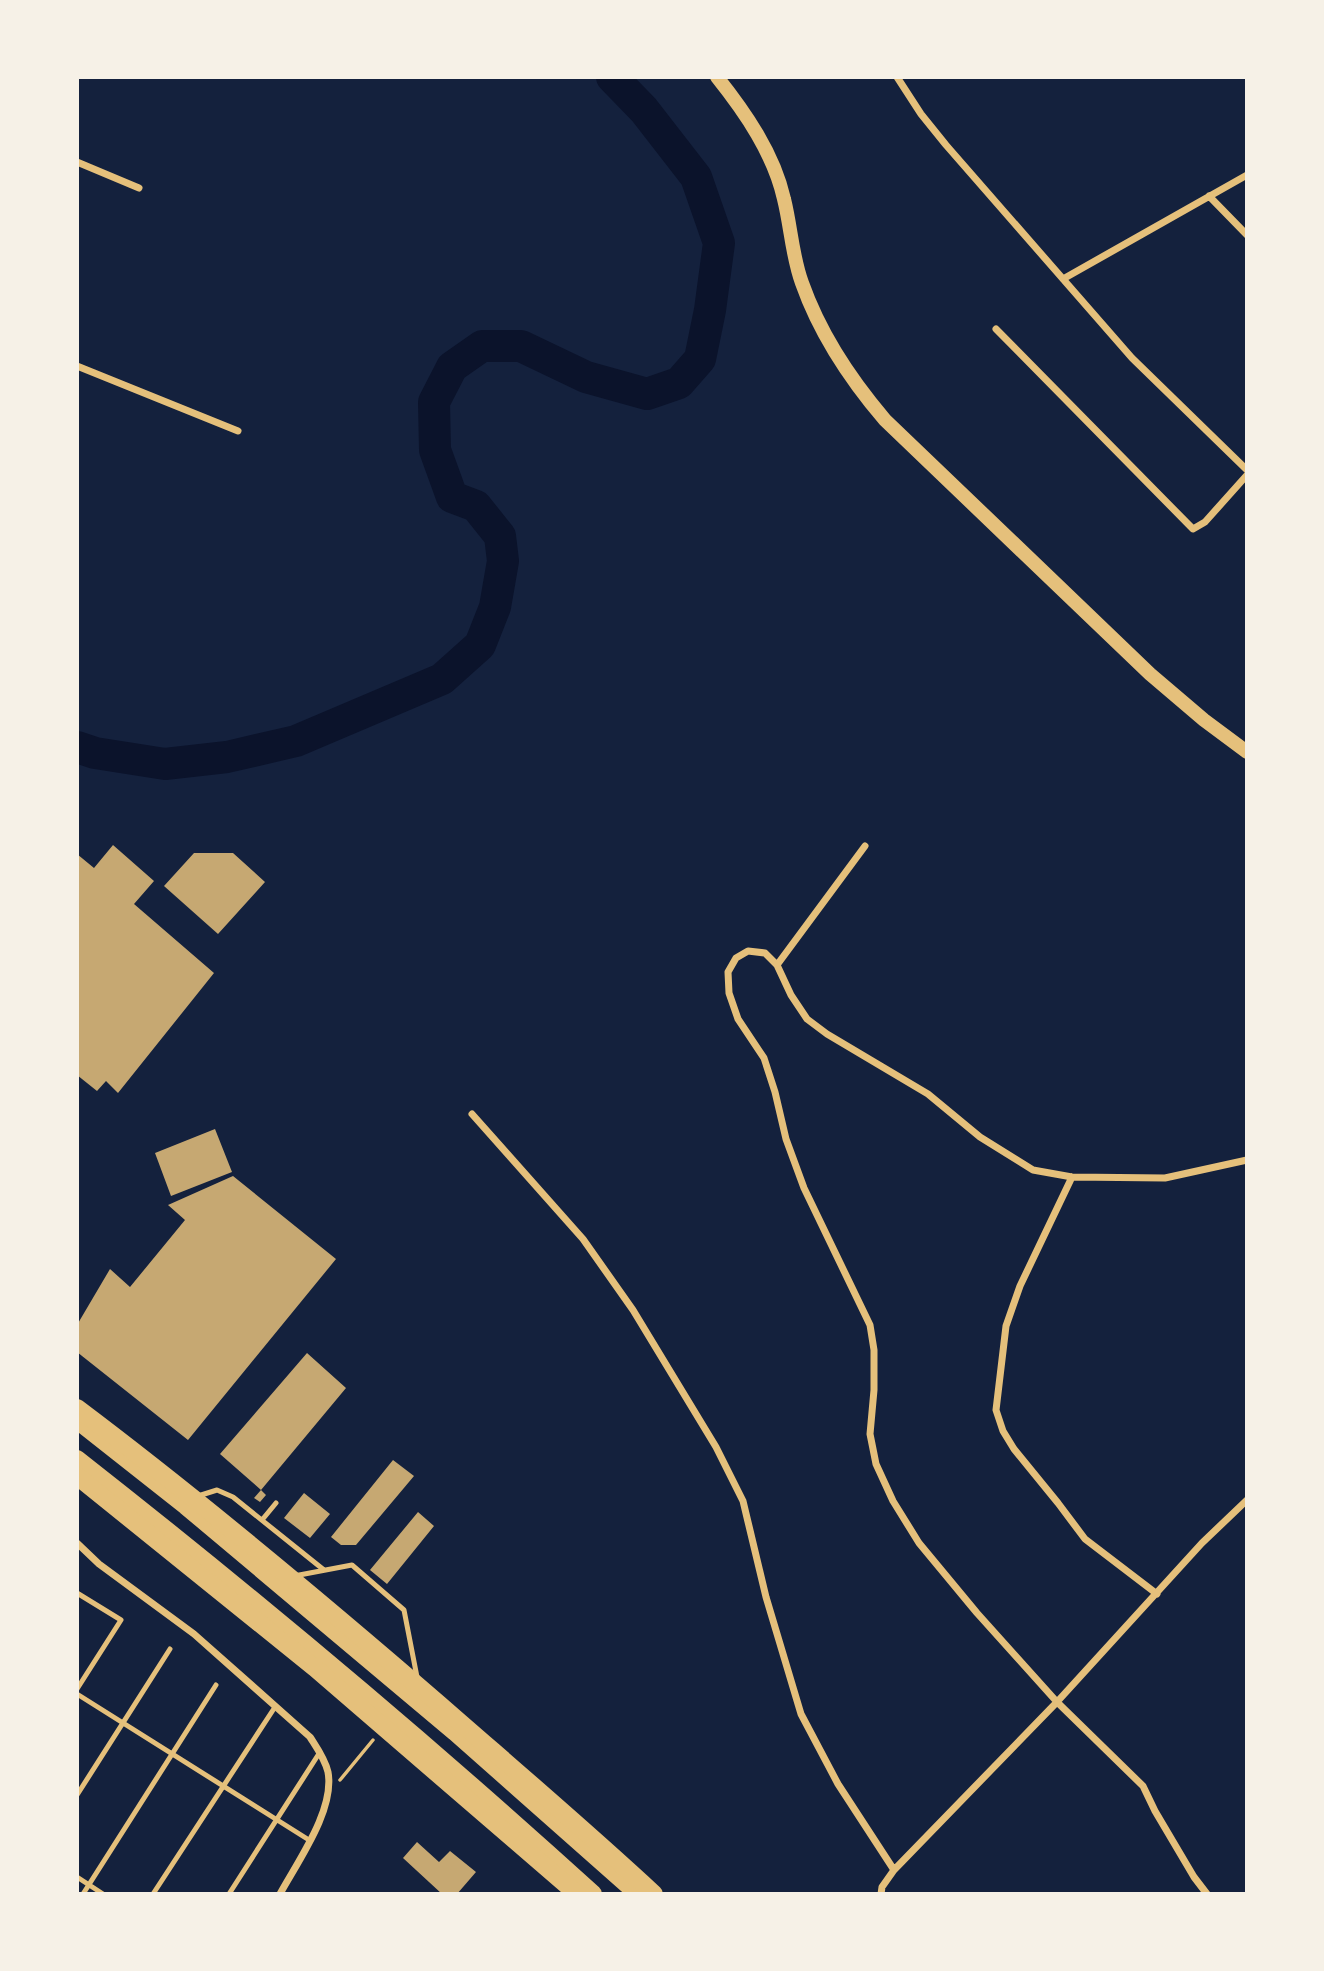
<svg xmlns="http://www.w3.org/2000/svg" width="1324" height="1971" font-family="'Varela Round',sans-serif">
<rect width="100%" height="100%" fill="#14213d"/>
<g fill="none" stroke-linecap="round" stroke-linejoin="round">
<!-- river -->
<path stroke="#0b132b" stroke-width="32" d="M77 747 95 753 165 764 227 757 296 741 442 679 480 645 495 607 503 561 500 536 476 506 452 497 435 450 434 402 452 367 482 346H521L586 377 647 394 679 383 700 359 710 310 719 243 696 177 644 110 612 77"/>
</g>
<!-- building -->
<path fill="#c6a872" d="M113 845 154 881 134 904 214 973 118 1093 106 1081 97 1091 77 1075V854L94 868Z
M194 853H233L265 882 218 934 164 886Z
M215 1129 232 1172 171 1196 155 1153Z
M233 1176 336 1259 188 1440 77 1352V1325L110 1269 130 1287 185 1220 168 1205Z
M307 1353 346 1388 261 1490 266 1495 260 1502 254 1498 261 1490 220 1454Z
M393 1460 414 1476 356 1545H341L331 1537Z
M304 1493 330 1514 310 1538 284 1518Z
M418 1512 434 1526 387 1584 370 1570Z
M417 1842 439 1862 450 1851 476 1872 457 1894H442L403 1858Z"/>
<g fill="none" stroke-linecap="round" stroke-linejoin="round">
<!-- path -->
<path stroke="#e5c07b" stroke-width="3.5" d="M340 1780 373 1740"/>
<!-- service -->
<path stroke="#e5c07b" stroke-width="5" d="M198 1496 217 1490 233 1497 324 1570
M262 1520 276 1503
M294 1576 352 1565 404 1610 417 1677
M77 1593 121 1620 77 1689
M77 1694 309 1840
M77 1795 170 1649
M77 1877 103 1894
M83 1894 216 1685
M153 1894 275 1707
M229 1894 320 1752"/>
<!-- minor -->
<path stroke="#e5c07b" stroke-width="7" d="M897 77 921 114 946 145 1132 358 1247 470
M77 162 139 188
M1209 196 1247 235
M1063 279 1247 175
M996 329 1193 529 1205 522 1247 475
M77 366 238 431
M777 965 865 846
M472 1114 583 1239 633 1310 716 1447 743 1501 766 1597 801 1714 838 1784 894 1870
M1072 1177 1020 1286 1006 1326 996 1410 1003 1431 1014 1449 1058 1503 1085 1539 1157 1594
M77 1543 99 1564 194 1634 310 1737C317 1748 325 1759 328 1772 335 1810 298 1861 280 1894
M881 1894 882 1887 894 1870 1057 1702 1202 1543 1247 1500
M1207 1894 1194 1877 1155 1811 1143 1786 1057 1702 977 1613 919 1543 893 1501 876 1464 870 1434 874 1390V1350L870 1325 804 1188 786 1139 775 1092 764 1058 738 1019 729 993 728 972 736 958 748 951 765 953 777 965 791 995 807 1019 827 1034 928 1094 980 1137 1033 1170 1072 1177 1165 1178 1247 1160"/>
<!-- secondary -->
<path stroke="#e5c07b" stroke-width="14" d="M717 77C745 112 774 154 784 199 791 227 792 256 802 283 820 334 850 379 885 420L1150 674 1204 720 1247 752"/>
<!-- primary -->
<path stroke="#e5c07b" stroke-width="18" d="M77 1420 186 1506 455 1732 638 1894
M77 1459C254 1598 427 1743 593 1894"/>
<!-- trunk -->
<path stroke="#e5c07b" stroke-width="18" d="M77 1408C202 1502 321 1602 439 1704 511 1767 584 1829 654 1894
M77 1476 315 1668 577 1894"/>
</g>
<!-- border -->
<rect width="1324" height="1971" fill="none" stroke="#f6f1e7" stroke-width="158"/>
</svg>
